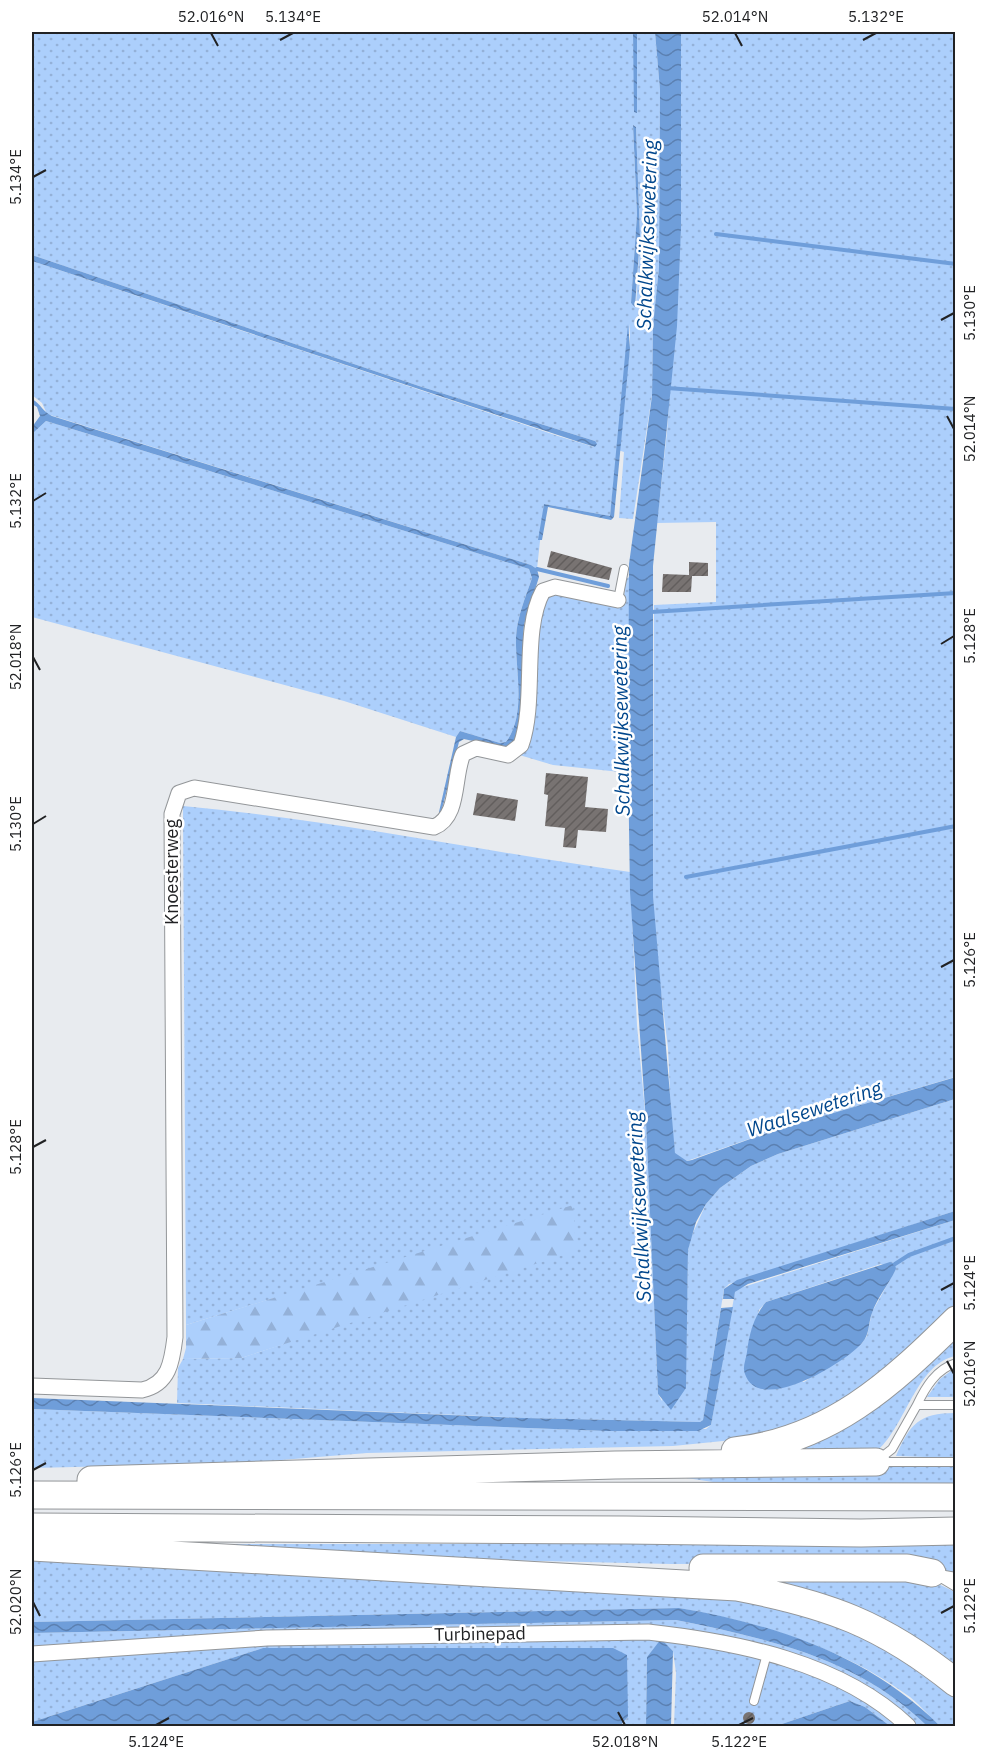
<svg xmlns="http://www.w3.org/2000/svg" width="987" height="1758" font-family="'IBM Plex Sans',sans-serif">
<defs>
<pattern id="grass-dots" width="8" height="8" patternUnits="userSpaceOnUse" patternTransform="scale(1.5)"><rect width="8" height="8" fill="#accffc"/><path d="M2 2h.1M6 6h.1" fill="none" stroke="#94b1d8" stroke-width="1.8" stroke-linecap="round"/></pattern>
<pattern id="forest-firs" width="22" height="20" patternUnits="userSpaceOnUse" patternTransform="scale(1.5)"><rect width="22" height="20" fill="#accffc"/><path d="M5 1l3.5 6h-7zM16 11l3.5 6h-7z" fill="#94b1d8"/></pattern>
<pattern id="water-waves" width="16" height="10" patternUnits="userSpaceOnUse" patternTransform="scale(1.5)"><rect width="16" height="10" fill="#6f9eda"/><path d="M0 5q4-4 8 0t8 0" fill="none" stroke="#5b80b1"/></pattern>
<pattern id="building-hatch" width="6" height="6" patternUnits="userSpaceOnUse" patternTransform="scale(1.5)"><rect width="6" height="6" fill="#787372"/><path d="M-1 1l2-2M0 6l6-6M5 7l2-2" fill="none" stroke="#625e5d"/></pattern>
</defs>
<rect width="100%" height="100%" fill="#e8ebef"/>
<!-- grass -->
<path fill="url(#grass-dots)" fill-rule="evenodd" d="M32 32H633L637 113V32H655L660 90 659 267 653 326 652 395 633 519 619 518 624 452 618 450 630 348V324L610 516 544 504 537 569 531 565 47 414 42 403 32 395V261L558 436 594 447 595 441 419 386 32 255ZM633 125 636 127 640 237 636 306 631 303 637 214Z
M681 32H955V1077L772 1131 687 1161 675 1154 672 1140 668 1048 655 944 653 896 654 605 716 602V522L657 523 667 432 681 229Z
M46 421 529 569 532 578C526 596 517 617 516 637 515 670 527 714 506 742L500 743 460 731 456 737 344 701 32 617V434Z
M629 577 630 773 553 765 516 754 540 601 557 592 623 606 626 579Z
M183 806C333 820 481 851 630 872L637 1025 646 1122 658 1394 662 1401 687 1300 688 1250 691 1237 706 1204 720 1188 751 1166 778 1154 955 1099V1211L729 1284 724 1289 703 1420 700 1422 525 1418 177 1403 178 1368 183 1359 241 1358 340 1325 274 1298 186 1325Z
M955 1220V1304L901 1359 867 1387 795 1425 743 1439 673 1446 367 1453 245 1463 32 1468V1409L606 1431 706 1429 711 1425 735 1292 740 1288ZM881 1264 896 1269 872 1312 867 1336 862 1343 804 1382 746 1359 759 1310 766 1302Z
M955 1328V1356C916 1365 906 1425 878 1450L753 1459Z
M955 1368V1397H927L940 1379Z
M955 1413V1458L896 1456C910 1424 919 1413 955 1413Z
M956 1466 955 1483 733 1485 673 1476 516 1478 510 1484 138 1480 758 1467Z
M83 1544H955L956 1573 938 1569 838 1563 672 1564 496 1560Z
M32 1559 747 1599 864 1633 955 1699V1726H940C930 1717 921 1706 910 1697 844 1648 760 1622 679 1608L32 1622Z
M924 1577 955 1592V1677L909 1643 662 1579Z
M676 1620C769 1639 858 1658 927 1726H890L865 1707 850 1701 776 1726H709L705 1724 703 1726H674L676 1673 673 1651 661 1640 647 1657 646 1726H621L628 1717 613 1648H263L32 1722V1633Z"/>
<!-- forest -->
<path fill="url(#forest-firs)" d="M573 1205 576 1251 241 1358 183 1359 186 1348V1325Z"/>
<!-- water -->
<path fill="url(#water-waves)" d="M633 32H637V113L634 112Z
M655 32H681V229L677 326 653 566V896L675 1153 687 1161 692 1160 772 1131 956 1077 955 1099 778 1154 751 1166 720 1188 706 1204 696 1222 688 1250 686 1388 671 1410 658 1394 646 1122 630 892 628 762 629 564 652 396 653 326 659 267 660 90Z
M633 125 636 127 640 237 635 307 631 303 637 214Z
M32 255 419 386 595 441 597 444 595 447 579 442 32 261Z
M628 324 630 348 614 517 611 520 548 507 542 540H538L544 504 610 516Z
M32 399C41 404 43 412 52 416L531 565 537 569 539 577 524 625 523 641 526 663 518 735 514 746 508 749 464 739 459 742 440 817 439 812 456 737 460 731 500 743 506 742C527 714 515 670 516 637 517 617 526 596 532 578L529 569 46 421 32 434V427L40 416 37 407 32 404Z
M955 1211V1220L748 1284 735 1292 734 1299H723L724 1289 737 1280Z
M890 1262 895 1264 896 1269C889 1284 877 1298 872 1313 868 1323 870 1334 862 1343 846 1362 759 1416 745 1374 742 1367 746 1360 747 1352 749 1334 754 1316 766 1302Z
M733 1307 711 1425 698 1431H606L32 1409V1398L525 1418 700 1422 703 1420 721 1308Z
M679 1608C775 1624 870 1656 940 1726H927C858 1658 769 1639 676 1620L32 1633V1622Z
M661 1639 673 1651 671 1726H646L647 1657Z
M263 1648H613L627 1655 628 1717 620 1726H32V1722Z
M850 1701 865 1707 890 1726H776Z"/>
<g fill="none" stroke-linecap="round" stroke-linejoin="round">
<!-- stream -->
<path stroke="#6f9eda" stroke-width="4" d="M716 234 956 264
M667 388 956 409
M537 569 608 586
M651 612 956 593
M686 877 956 826
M895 1264 909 1255 956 1238"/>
</g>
<!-- building -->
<path fill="url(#building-hatch)" d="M551 551 612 568 609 580 547 567Z
M689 562 708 563V576H692L691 592H662L663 574 689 575Z
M546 773 588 777 585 807 608 809 606 832 578 830 576 848 563 847 565 828 545 826 548 795 544 794Z
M477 793 518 800 515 821 473 815Z
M743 1718a6 6 0 1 1 12 0a6 6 0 1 1-12 0Z"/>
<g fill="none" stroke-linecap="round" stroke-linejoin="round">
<defs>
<path id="service" d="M618 600 624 569
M917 1405C925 1388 936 1369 956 1363
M878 1460 892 1449 917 1405H956
M880 1462H956
M939 1574 956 1577
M936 1575 956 1587
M754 1701 767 1654"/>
<path id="minor" d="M32 1386 142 1390C169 1384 172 1362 175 1337L172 814 179 793 194 788 434 827C460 817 453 776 463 754L476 748 508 755 521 745C537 700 521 631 543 591L555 587 618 600
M32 1654 267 1638 648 1632C737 1642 841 1662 908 1726"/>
<path id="motorway" d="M735 1451C830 1440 890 1385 956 1320
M91 1480 615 1465 876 1462
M32 1495 956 1497
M32 1527 626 1530 861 1533 956 1531
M32 1547 737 1587C827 1604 883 1624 956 1683
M703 1568H907L932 1573"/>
</defs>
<!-- service casing -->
<use href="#service" stroke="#939699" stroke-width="10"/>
<!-- minor casing -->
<use href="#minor" stroke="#939699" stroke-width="17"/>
<!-- motorway casing -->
<use href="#motorway" stroke="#939699" stroke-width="29"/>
<!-- service -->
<use href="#service" stroke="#fff" stroke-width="8"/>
<!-- minor -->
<use href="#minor" stroke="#fff" stroke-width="15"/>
<!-- motorway -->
<use href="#motorway" stroke="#fff" stroke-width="27"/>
</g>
<!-- ticks -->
<path fill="none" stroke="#212224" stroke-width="2" d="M211 33 218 46M735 33 742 46M280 40 293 33M863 40 876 33M33 177 46 170M941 320 954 313M947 416 954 429M33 501 46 493M941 644 954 636M33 657 40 670M33 824 46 816M941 967 954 960M33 1147 46 1140M941 1290 954 1283M947 1361 954 1374M33 1470 46 1463M33 1602 40 1616M941 1613 954 1606M618 1712 625 1725M156 1725 169 1718M739 1725 753 1718"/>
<g text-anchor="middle" stroke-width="5" stroke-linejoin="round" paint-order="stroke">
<!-- street labels -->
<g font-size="18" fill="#212224" stroke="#fff">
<text transform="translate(172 872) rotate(-90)" y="6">Knoesterweg</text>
<text transform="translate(480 1634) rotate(-1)" y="6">Turbinepad</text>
</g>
<!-- water labels -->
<g font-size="20" font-style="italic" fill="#01478d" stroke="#fff">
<text transform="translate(647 235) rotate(-88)" y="7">Schalkwijksewetering</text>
<text transform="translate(621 721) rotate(-91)" y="7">Schalkwijksewetering</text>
<text transform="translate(814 1109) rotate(-18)" y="7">Waalsewetering</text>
<text transform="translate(639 1207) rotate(-93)" y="7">Schalkwijksewetering</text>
</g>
</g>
<!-- border -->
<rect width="987" height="1758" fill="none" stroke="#ffffff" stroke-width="66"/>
<rect x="33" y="33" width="921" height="1692" fill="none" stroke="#212224" stroke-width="2"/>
<g font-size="15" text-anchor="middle" fill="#212224">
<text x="211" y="22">52.016°N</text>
<text x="293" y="22">5.134°E</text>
<text x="735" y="22">52.014°N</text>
<text x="876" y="22">5.132°E</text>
<text transform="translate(16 177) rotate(-90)" y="5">5.134°E</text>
<text transform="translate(970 313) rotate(-90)" y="5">5.130°E</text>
<text transform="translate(970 429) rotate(-90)" y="5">52.014°N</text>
<text transform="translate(16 501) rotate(-90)" y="5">5.132°E</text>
<text transform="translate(970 636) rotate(-90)" y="5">5.128°E</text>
<text transform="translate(16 657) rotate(-90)" y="5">52.018°N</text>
<text transform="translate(16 824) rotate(-90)" y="5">5.130°E</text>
<text transform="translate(970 960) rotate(-90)" y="5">5.126°E</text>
<text transform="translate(16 1147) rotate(-90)" y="5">5.128°E</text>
<text transform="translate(970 1283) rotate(-90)" y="5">5.124°E</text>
<text transform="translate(970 1374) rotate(-90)" y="5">52.016°N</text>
<text transform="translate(16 1470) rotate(-90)" y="5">5.126°E</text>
<text transform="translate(16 1602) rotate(-90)" y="5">52.020°N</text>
<text transform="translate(970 1606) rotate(-90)" y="5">5.122°E</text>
<text x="156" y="1747">5.124°E</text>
<text x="625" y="1747">52.018°N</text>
<text x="739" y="1747">5.122°E</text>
</g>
</svg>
